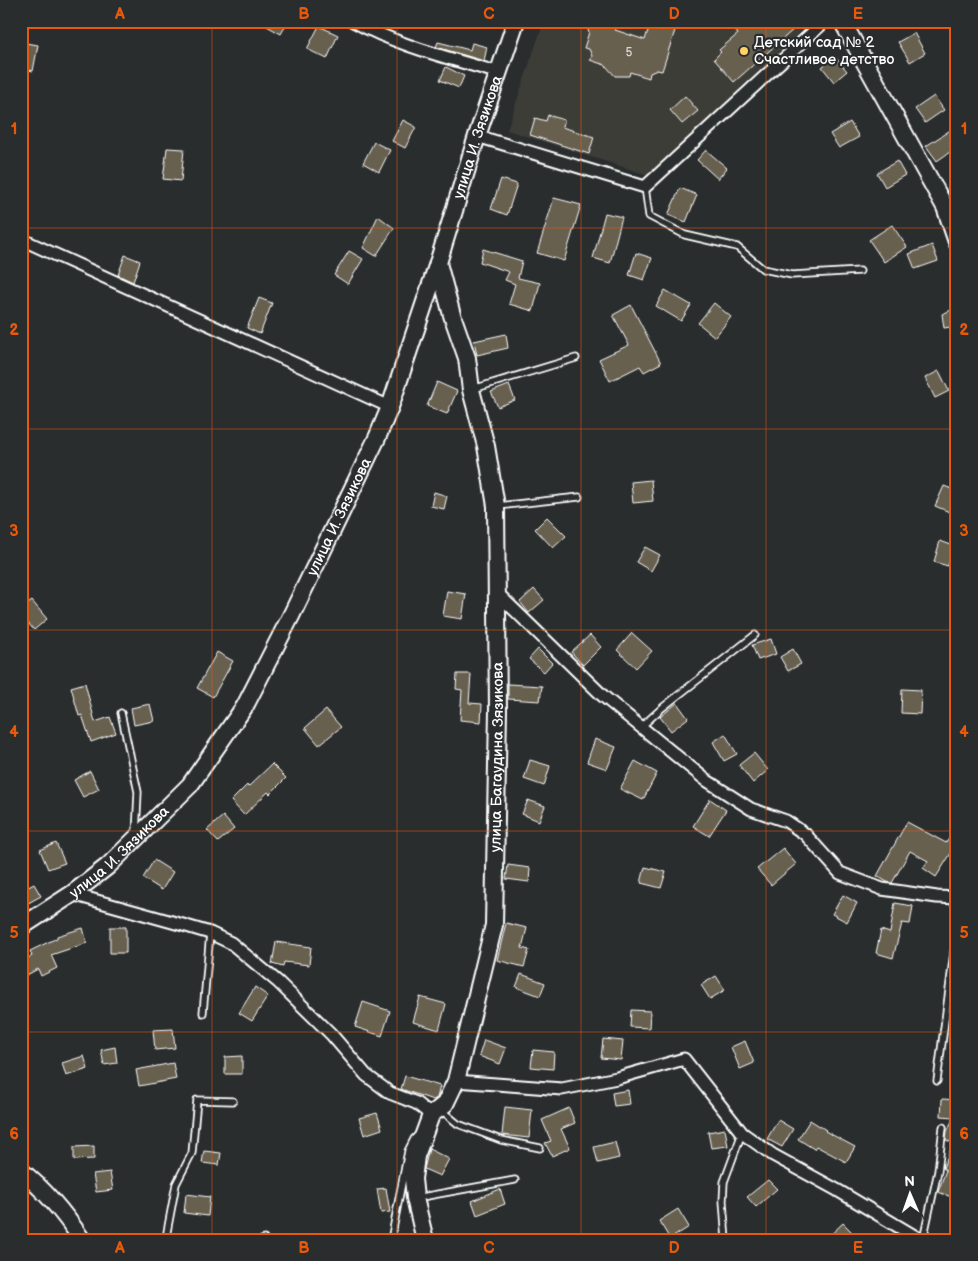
<svg xmlns="http://www.w3.org/2000/svg" width="978" height="1261" font-family="'Balsamiq Sans',sans-serif">
<rect width="100%" height="100%" fill="#2a2d2e"/>
<filter id="ink" filterUnits="userSpaceOnUse"><feTurbulence type="fractalNoise" baseFrequency=".02" numOctaves="2"/><feDisplacementMap in="SourceGraphic" scale="10" xChannelSelector="R" yChannelSelector="G"/><feConvolveMatrix kernelMatrix="1 2 1 2 8 2 1 2 1" color-interpolation-filters="sRGB"/></filter>
<g filter="url(#ink)">
<!-- built -->
<path fill="#3d3c38" d="M544 21H812L648 175 507 130Z"/>
<!-- building -->
<path fill="#686050" stroke="#fff" d="M258 21H288L281 34Z
M584 21H617L615 30 645 40 651 21H678L662 71 657 70 650 73 649 78 630 72 629 76H615L605 65 590 60 592 56 589 49 584 48 589 32Z
M740 21H803L734 82 714 59 721 52 719 50 738 34 733 28Z
M319 26 338 35 327 59 307 49Z
M914 33 925 53 910 62 898 42Z
M438 42 470 50 472 43 487 47 484 61 436 47Z
M25 43 38 45 33 71 21 68Z
M835 57 847 71 834 82 822 67Z
M446 67 464 76 459 88 440 80Z
M685 96 698 111 682 124 670 110Z
M934 96 944 110 925 123 915 109Z
M548 115 564 120 562 127 594 137 589 154 530 135 535 118 546 121Z
M403 120 416 127 405 148 392 141Z
M850 122 859 137 839 148 830 134Z
M952 129 957 136V147L937 161 926 146Z
M374 142 390 150 379 172 363 163Z
M167 148 184 149 181 181 163 179Z
M706 150 727 168 718 179 697 160Z
M897 161 905 175 885 187 877 173Z
M501 179 517 184 507 215 491 209Z
M680 188 697 195 686 222 668 215Z
M554 198 581 205 564 261 537 253Z
M605 213 622 217 610 263 593 258Z
M378 216 394 228 376 256 363 248Z
M892 225 907 247 884 262 869 240Z
M932 245 938 261 915 269 909 254Z
M483 249 522 261 518 278 540 283 533 311 509 304 515 284 505 280 509 272 480 262Z
M349 251 363 259 348 284 334 275Z
M636 253 652 258 644 280 629 275Z
M125 255 140 261 133 282 118 275Z
M665 290 691 305 681 321 656 306Z
M259 298 272 303 260 334 247 328Z
M714 303 731 317 715 337 698 323Z
M631 305 661 363 644 372 640 366 610 381 599 359 629 345 613 315Z
M956 308 957 326 944 328 942 314Z
M506 334 508 348 477 355 474 341Z
M939 371 949 391 935 398 925 378Z
M437 382 457 391 447 414 427 406Z
M509 385 515 400 498 407 491 392Z
M651 480 653 501 633 503 631 482Z
M944 486 957 491V501L952 513 935 506Z
M434 492 447 496 444 509 431 506Z
M547 517 566 536 553 548 535 529Z
M940 541 954 546 948 566 934 562Z
M645 547 660 555 651 571 636 562Z
M534 589 544 600 529 613 520 602Z
M447 591 466 594 462 619 443 616Z
M32 601 47 619 34 630 21 615V609Z
M632 633 652 651 636 668 617 650Z
M590 635 601 647 583 665 571 652Z
M771 639 776 654 758 660 752 645Z
M538 649 552 663 544 672 529 659Z
M793 649 801 664 788 671 780 657Z
M217 652 233 661 213 697 197 688Z
M457 674H471L469 703 482 704 481 722 460 720 462 690 456 689Z
M85 683 95 722 110 717 116 733 91 742 82 715 79 716 71 687Z
M508 684 542 686 540 701 508 699Z
M902 689 921 690 920 714 901 713Z
M677 703 688 718 671 731 660 717Z
M150 704 154 721 134 725 131 708Z
M326 710 341 727 319 745 305 728Z
M725 734 737 754 724 761 713 742Z
M595 739 616 747 607 769 587 762Z
M754 753 768 770 753 783 739 765Z
M530 760 550 766 544 786 524 779Z
M635 761 657 773 643 800 620 789Z
M272 764 286 778 270 794 268 792 244 815 231 801 247 785 248 787Z
M90 771 99 789 83 797 74 780Z
M710 799 726 810 709 836 693 826Z
M528 800 545 806 539 821 522 814Z
M223 816 234 829 218 842 207 830Z
M907 822 946 843 957 827V844L936 877 923 868 928 861 910 851 892 883 887 882 877 876Z
M56 843 65 863 48 869 40 850Z
M783 848 796 864 771 885 757 869Z
M154 860 173 872 162 890 143 878Z
M508 865 530 868 529 882 506 879Z
M645 867 666 872 661 888 641 883Z
M34 884 41 896 21 907V891Z
M843 895 857 903 847 922 832 914Z
M895 903 913 906 910 924 902 923 893 958 876 953 881 930 890 933Z
M506 923 527 928 522 948 529 950 524 967 497 960Z
M110 927H126V953H110Z
M83 928 87 943 51 955 57 968 41 976 38 969 21 978V962L32 956 30 951 57 938V936Z
M276 942 311 947 309 965 284 962 283 967 272 964Z
M521 974 545 983 540 996 516 987Z
M716 976 725 990 710 999 701 985Z
M255 987 268 996 252 1021 239 1013Z
M420 997 446 1004 439 1030 413 1022Z
M363 1002 390 1011 382 1036 355 1027Z
M631 1010 650 1011 649 1028 630 1027Z
M173 1029 175 1048 155 1050 153 1030Z
M603 1039 623 1041 621 1060 601 1058Z
M484 1040 506 1048 500 1064 479 1056Z
M745 1041 754 1063 740 1069 731 1047Z
M115 1047 117 1063 104 1065 101 1050Z
M533 1050 554 1052 553 1069 531 1067Z
M84 1056 88 1069 66 1076 62 1063Z
M242 1056V1074H225V1057Z
M173 1063 176 1079 139 1086 136 1070Z
M405 1076 440 1086 437 1098 433 1100 401 1089Z
M628 1090 630 1104 614 1106 612 1093Z
M942 1099 957 1100V1199L938 1192 946 1170 943 1168 953 1143 946 1140 947 1131 954 1117 941 1116Z
M505 1107 532 1110 529 1138 502 1135Z
M569 1108 575 1123 561 1129 570 1148 552 1156 545 1143 551 1141 542 1120Z
M377 1113 382 1129 364 1135 359 1118Z
M778 1120 793 1129 782 1147 767 1139Z
M810 1120 826 1130 825 1131 855 1147 846 1162 816 1146 814 1149 798 1139Z
M725 1129 728 1146 711 1148 708 1132Z
M615 1142 619 1158 598 1163 594 1147Z
M94 1146V1159L74 1160V1147Z
M429 1149 449 1159 440 1176 424 1169Z
M204 1151 221 1153 219 1165 202 1163Z
M110 1172 113 1190 96 1192 93 1174Z
M768 1180 777 1189 756 1207 747 1197Z
M386 1188 390 1212 381 1213 377 1189Z
M500 1189 505 1204 477 1215 472 1201Z
M186 1194 210 1197 208 1216 184 1213Z
M678 1209 689 1227 670 1239 659 1221Z
M843 1223 852 1232 844 1240H825Z"/>
<g fill="none" stroke-linecap="round" stroke-linejoin="round">
<defs>
<path id="lane" d="M645 187 649 216 685 235 737 247 763 269 792 275 860 271
M473 389 576 358
M498 506 579 497
M121 713 138 792 136 834
M641 727 662 708 755 635
M203 1013 210 933
M937 1081 957 929
M441 1110 458 1124 501 1140 540 1148
M416 1198 515 1180
M168 1240 167 1232 176 1184 192 1153 197 1100 233 1101
M262 1240 264 1239
M391 1240 408 1151 414 1139 419 1134
M726 1240 723 1201 724 1182 742 1133
M923 1240 938 1171 943 1127"/>
<path id="street" d="M353 21C398 46 450 58 499 73
M477 136 645 187 825 21
M21 239 390 407
M497 593 603 696 706 780 751 809 786 821 805 834 840 873 882 889 937 897 957 898
M72 894 183 925 210 933 231 943 278 982 331 1034 366 1075 390 1093 416 1103 431 1115
M456 1081 562 1089 617 1078 684 1059 742 1133 773 1155 837 1190 921 1240"/>
<g id="secondary">
<path d="M842 21 945 207 957 242"/>
<path id="s1" d="M21 927 72 894 108 866 190 785 245 706 292 614 377 438 390 407 438 263 477 136 516 21"/>
<path d="M21 1171C45 1190 65 1214 82 1240"/>
<path id="s2" d="M425 1240 415 1198 413 1179 416 1156 431 1115 445 1104 456 1081 494 925 498 711 496 506 486 446 471 390 467 358 452 315 438 263"/>
</g>
</defs>
<!-- lane casing -->
<use href="#lane" stroke="#fff" stroke-width="9"/>
<!-- street casing -->
<use href="#street" stroke="#fff" stroke-width="15"/>
<!-- secondary casing -->
<use href="#secondary" stroke="#fff" stroke-width="20"/>
<!-- lane -->
<use href="#lane" stroke="#2a2d2e" stroke-width="5.5"/>
<!-- street -->
<use href="#street" stroke="#2a2d2e" stroke-width="11"/>
<!-- secondary -->
<use href="#secondary" stroke="#2a2d2e" stroke-width="16"/>
</g>
</g>
<!-- grid -->
<path fill="none" stroke="#e8590c" stroke-width="1" stroke-opacity="0.55" d="M212 21V1240M397 21V1240M581 21V1240M766 21V1240M21 228H957M21 429H957M21 630H957M21 831H957M21 1032H957"/>
<!-- markers -->
<circle fill="#ffd166" stroke="#2a2d2e" stroke-width="2" cx="744" cy="51" r="5"/>
<g text-anchor="middle" stroke-width="4.5" stroke-linejoin="round" paint-order="stroke">
<!-- number labels -->
<g font-size="12" fill="#d9d7d3">
<text x="629" y="56">5</text>
</g>
<!-- poi labels -->
<g font-size="15" fill="#fff" stroke="#2a2d2e" text-anchor="start">
<text x="754" y="47">Детский сад № 2<tspan x="754" dy="17">Счастливое детство</tspan></text>
</g>
<!-- street labels -->
<g font-size="15" fill="#fff" stroke="#2a2d2e">
<text dy="5" stroke="none"><textPath href="#s1" startOffset="934">улица И. Зязикова</textPath></text>
<text dy="5" stroke="none"><textPath href="#s1" startOffset="529">улица И. Зязикова</textPath></text>
<text dy="5" stroke="none"><textPath href="#s2" startOffset="501">улица Багаудина Зязикова</textPath></text>
<text dy="5" stroke="none"><textPath href="#s1" startOffset="124">улица И. Зязикова</textPath></text>
</g>
</g>
<!-- margin -->
<rect width="978" height="1261" fill="none" stroke="#2a2d2e" stroke-width="55"/>
<!-- north arrow -->
<g transform="translate(910 1194) rotate(358)" stroke="#2a2d2e" stroke-width="4" paint-order="stroke">
<path d="M0-4L9 19L0 12L-9 19Z" fill="#ffffff"/>
<text y="-8" font-size="14" font-weight="bold" text-anchor="middle" fill="#ffffff">N</text>
</g>
<rect x="28" y="28" width="922" height="1206" fill="none" stroke="#e8590c" stroke-width="2"/>
<g font-size="16" text-anchor="middle" font-weight="bold" fill="#e8590c">
<text x="120" y="19">A</text>
<text x="304" y="19">B</text>
<text x="489" y="19">C</text>
<text x="674" y="19">D</text>
<text x="858" y="19">E</text>
<text x="14" y="134">1</text>
<text x="964" y="134">1</text>
<text x="14" y="335">2</text>
<text x="964" y="335">2</text>
<text x="14" y="536">3</text>
<text x="964" y="536">3</text>
<text x="14" y="737">4</text>
<text x="964" y="737">4</text>
<text x="14" y="938">5</text>
<text x="964" y="938">5</text>
<text x="14" y="1139">6</text>
<text x="964" y="1139">6</text>
<text x="120" y="1253">A</text>
<text x="304" y="1253">B</text>
<text x="489" y="1253">C</text>
<text x="674" y="1253">D</text>
<text x="858" y="1253">E</text>
</g>
</svg>
